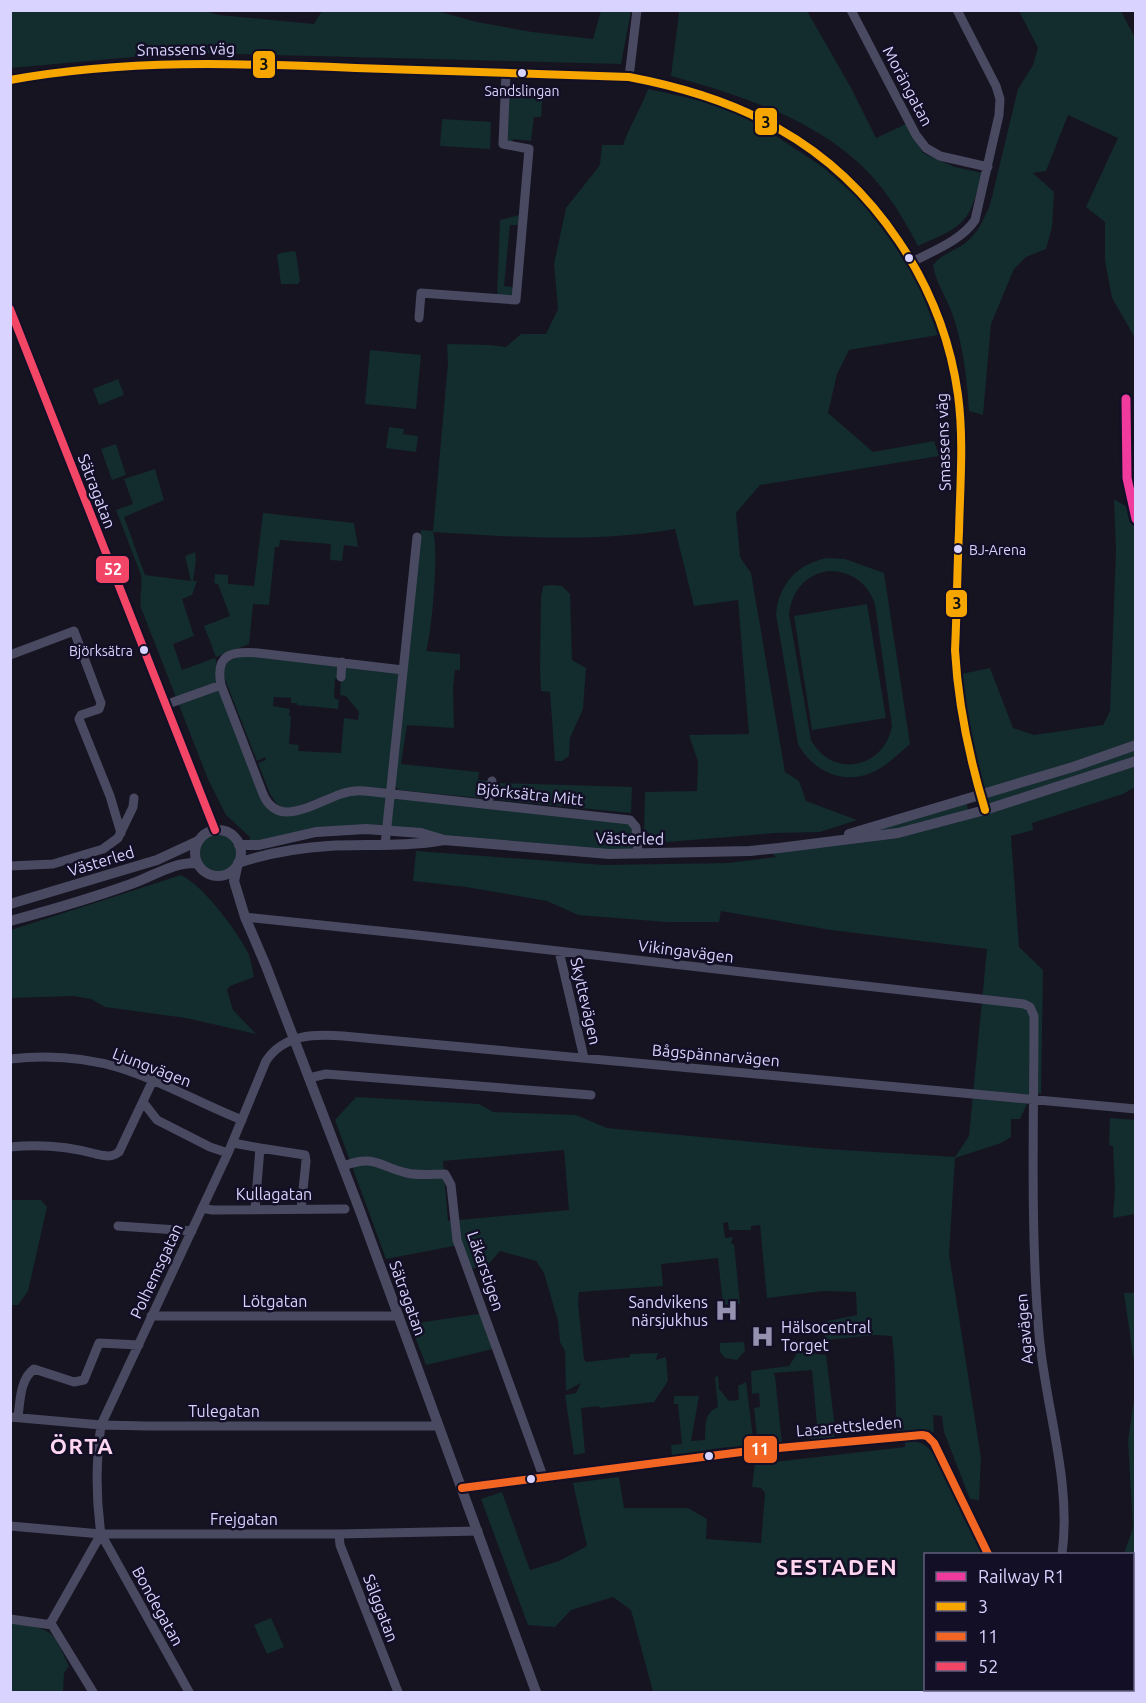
<svg xmlns="http://www.w3.org/2000/svg" width="1146" height="1703" font-family="Ubuntu,sans-serif">
<rect width="100%" height="100%" fill="#161421"/>
<!-- green -->
<path fill="#132c2d" fill-rule="evenodd" d="M200 10 219 15 314 24 322 11H437L477 22 532 32 593 39 601 11H631L621 64 200 53 144 56 11 68V11Z
M676 11H807L850 86 876 138 906 124 923 153 955 167 982 173C969 224 966 225 918 246 904 219 889 194 867 171 816 119 740 95 671 76L679 13Z
M1019 11H1121L1133 34 1136 43 1135 338 1112 298 1105 261V222L1086 207 1118 138 1068 115 1046 171 1033 173 1054 192 1052 227 1046 249 1026 257 1014 269 991 324 983 415 969 411C967 381 964 351 955 322 950 302 936 285 933 265 941 255 953 251 964 244 977 235 984 219 990 205L1018 89 1033 65 1038 48Z
M648 89 721 105 767 130 824 168 861 201 893 243 918 283 938 335 849 350 837 374 828 413 873 452 934 441 939 456 760 485 736 513 740 557 751 573 785 772 799 781 806 801 857 820 820 832 775 833 667 842 644 831 645 792 697 791 698 762 689 735 749 734 738 600 694 606 675 529C594 543 515 537 433 532 439 547 432 634 426 651L460 654V670H455L453 688 454 728 407 725 401 764 479 772 478 780 492 781 489 799 399 790 394 785 421 530 433 531 448 363 447 344 490 345 506 347 521 334H546L558 309 554 264 566 208 600 165 602 145H623C630 125 641 108 648 89Z
M505 90 543 92 541 117H534L531 141 513 139 512 146 503 144Z
M442 119 491 122 490 149 440 146Z
M523 214 522 225H510L504 286 517 288 516 292 505 299H497L500 220Z
M294 251 296 253 300 281 298 284H281L277 255 280 253Z
M370 350 421 355 416 409 365 404Z
M118 379 124 395 99 405 93 389Z
M389 427 404 429 403 434 418 436 416 452 386 448Z
M116 444 126 475 112 480 101 449Z
M155 469 164 500 124 517 145 575 191 581 185 556 195 552 196 560 193 581H197L192 595 182 599 194 636 173 644 182 670 215 658 264 803 280 812 347 792 630 820 638 854 366 829 249 846 250 837 226 815 208 779 141 608C139 596 143 586 141 575L116 510 133 504 124 479Z
M1114 499 1133 511 1136 519 1135 787 1123 794 1032 823 1033 830 1011 836 1019 947 1043 970 1041 1094 1032 1093 1020 1119H1011V1137L1001 1143 955 1158 949 1254 981 1458 979 1500 970 1499 944 1432 942 1416 933 1415 934 1431 931 1438 897 1436C895 1403 896 1370 892 1336L875 1335 825 1340 823 1322 857 1315 856 1292 823 1291 767 1298 760 1225 751 1226V1230H729L728 1222 723 1223 725 1238 733 1237 731 1244H734L740 1304 723 1305 718 1258 661 1264 663 1286 579 1292 578 1304 584 1359 586 1362 630 1357V1354L658 1353 656 1360 666 1357 668 1381 654 1402 600 1408 599 1406 581 1408 585 1453 574 1455 565 1395 576 1393 581 1383 566 1391 565 1351 560 1342 558 1321 544 1273 536 1261 500 1251 486 1267 469 1269 459 1245 386 1259 335 1120 356 1097 479 1104 493 1112 576 1115 607 1128 827 1149 955 1157 969 1136 987 949 831 930 721 911 719 922H666L578 915 547 901 466 887 413 881 416 851 604 865 728 863 776 857 768 849 816 843 966 800 969 814 984 810 957 675 990 668 1013 728 1034 735 1103 725 1110 711 1116 550ZM564 1150 569 1210 448 1221 443 1161Z
M263 513 354 523 358 547 344 545 342 561 330 560 331 544 280 540 279 547H275L269 605 253 604 249 644 216 657 204 626 230 616 218 584 214 583 215 574 228 575V584L254 586Z
M827 558 845 559 884 573 910 744C899 753 887 766 873 772 843 786 813 771 798 744L776 614C779 584 797 564 827 558ZM828 571C851 571 867 582 875 604L892 726C884 769 832 779 811 740L789 614C792 591 805 575 828 571Z
M550 585 562 586 570 594 572 660 586 668 583 709 570 738 569 756 562 761H555L550 692 541 691 540 670 541 597 543 586Z
M867 604 886 718 812 730 794 616Z
M235 654 403 670 390 790H337V792L289 809 278 806 270 794 258 763 266 760 265 757 257 761 219 664ZM341 677 340 695 346 696 359 712 358 720 344 718 341 753 298 751 299 745 289 744 291 716 289 715 290 709 273 706 274 697 291 698V703H297V705L338 709 339 700 334 698 335 679Z
M496 783 632 787 631 813 499 800 496 793Z
M196 852a22 22 0 1 1 44 0a22 22 0 1 1-44 0Z
M181 875C203 886 234 927 246 949 251 957 252 968 254 977L230 986 227 990 233 1010 256 1034 186 1018 105 1007 91 999 73 996 11 998V930Z
M1110 1118 1136 1120 1135 1214 1113 1218 1115 1188 1113 1146 1109 1145Z
M11 1200H41L47 1207 28 1291 18 1305H11Z
M1135 1293H1136L1135 1370 1124 1293Z
M485 1313 497 1348 426 1365 410 1324Z
M744 1342 745 1351 737 1360 725 1358 720 1352V1343Z
M798 1352 826 1355 834 1420V1442L811 1444 810 1438 818 1436 812 1370 773 1373 775 1376 782 1444 758 1445 754 1408 760 1407 759 1393 752 1394 751 1371 789 1366Z
M718 1376 719 1390 721 1391 729 1401 739 1400 738 1386 746 1382 754 1446 730 1450 729 1447 706 1450V1453L672 1456 671 1445 682 1444 678 1404H674V1396H699L691 1441 705 1440C706 1425 703 1414 718 1407L715 1377Z
M1135 1393V1684L1131 1692H1058L1057 1690H1132V1554H1124L1133 1528 1128 1441Z
M905 1440C913 1441 920 1441 927 1447 942 1458 974 1534 984 1554H926V1690H1049L1050 1692H653L631 1610 613 1597 571 1610 555 1627 528 1625 481 1499 502 1492 530 1570 559 1561 587 1546 573 1483 619 1477 624 1508H688L707 1519 706 1539 761 1543 765 1493 761 1488 752 1487 755 1463 773 1453 774 1462 905 1447Z
M271 1618 284 1647 267 1654 254 1625Z
M10 1623C51 1629 52 1627 69 1666L64 1673 63 1692H11Z"/>
<g fill="none" stroke-linecap="round" stroke-linejoin="round">
<!-- minor -->
<path stroke="#4a4962" stroke-width="9" d="M851 10 916 135 926 148 940 156 988 167
M629 77 637 10
M912 262C933 251 962 240 975 220L999 115 1000 99 996 86 957 10
M419 318 421 293 516 300 529 149 503 144 506 73
M10 655 74 631 101 703 99 709 81 715 79 719 110 796 121 833
M403 670 258 653C231 651 215 654 221 685L263 794C278 830 316 802 341 794 349 791 356 790 365 791L630 820 636 827 638 854
M341 677 342 662
M165 705 221 685
M488 804 492 781
M385 845 417 537
M10 866 53 864 103 849 118 838 133 807 134 798
M245 917 417 935 1024 1004 1030 1007 1034 1016C1034 1121 1030 1228 1039 1334 1045 1407 1072 1481 1062 1554
M559 951 584 1058
M10 1059C47 1055 84 1057 120 1068 162 1081 201 1104 242 1120
M309 1078 326 1074 591 1095
M143 1102 157 1120 210 1147 228 1153
M233 1143 260 1148
M10 1147C40 1144 67 1146 96 1154 105 1156 111 1158 119 1152L153 1080
M343 1166C376 1154 377 1166 407 1173 419 1176 433 1174 445 1174L451 1185 457 1240 543 1476
M202 1208 212 1210 345 1209
M255 1209 260 1148 305 1155 306 1161 301 1209
M118 1226 192 1231
M151 1316H399
M10 1417 101 1425 147 1426H439
M18 1417C20 1402 20 1379 34 1369L74 1382 84 1380 99 1343 139 1345
M462 1488 757 1450 922 1435 927 1436 934 1443 988 1554
M10 1526 101 1534H339L478 1531
M339 1534 340 1545 398 1692
M10 1619 52 1625 93 1692
M50 1624 101 1534
M1052 1690 1053 1692
M189 1692 101 1534C96 1499 96 1460 101 1425L228 1153 266 1061C284 1034 314 1034 343 1036L1136 1109"/>
<!-- tertiary -->
<path stroke="#4a4962" stroke-width="10" d="M10 80C125 59 240 63 356 68 447 71 538 74 629 77 682 87 733 102 779 129 875 183 943 286 958 395 964 440 960 486 959 532 957 571 957 610 955 650 958 705 969 757 985 810
M10 309 215 830
M195 853a23 23 0 1 1 46 0a23 23 0 1 1-46 0Z
M849 834 1073 767 1136 745
M444 840C405 847 367 844 328 846 297 848 268 853 238 863L234 881 245 917 266 966 360 1211 536 1692
M239 845H259L316 832 366 829 421 833 444 840 609 854 750 851 779 848 898 833 985 810 1136 761
M10 904 157 860 198 841
M10 921C51 910 92 898 131 884 154 876 173 862 197 863"/>
<defs>
<path id="bus-1" d="M10 80C125 59 240 63 356 68 447 71 538 74 629 77 682 87 733 102 779 129 875 183 943 286 958 395 964 440 960 486 959 532 957 571 957 610 955 650 958 705 969 757 985 810"/>
<path id="bus-2" d="M462 1488 757 1450 922 1435 927 1436 934 1443 988 1554"/>
<path id="bus-3" d="M10 309 215 830"/>
</defs>
<!-- bus-1 casing -->
<use href="#bus-1" stroke="#130f26" stroke-width="12"/>
<!-- bus-2 casing -->
<use href="#bus-2" stroke="#130f26" stroke-width="12"/>
<!-- bus-3 casing -->
<use href="#bus-3" stroke="#130f26" stroke-width="12"/>
<!-- bus-1 -->
<use href="#bus-1" stroke="#f7a600" stroke-width="8"/>
<!-- bus-2 -->
<use href="#bus-2" stroke="#f26522" stroke-width="8"/>
<!-- bus-3 -->
<use href="#bus-3" stroke="#f34667" stroke-width="8"/>
<defs>
<path id="rail-1" d="M1126 399 1127 478 1136 519"/>
</defs>
<!-- rail-1 casing -->
<use href="#rail-1" stroke="#130f26" stroke-width="14"/>
<!-- rail-1 -->
<use href="#rail-1" stroke="#f13a9d" stroke-width="9"/>
</g>
<!-- icons -->
<defs>
<symbol id="hospital-bare" viewBox="-9 -9 18 18"><path d="M-5-5h3v3.5h4V-5h3V5h-3V1.5h-4V5h-3Z" fill="#9591b1" stroke="#130f26" stroke-width="2.5" paint-order="stroke"/></symbol>
</defs>
<g fill-rule="evenodd">
<use href="#hospital-bare" x="710" y="1294" width="33" height="33"/>
<use href="#hospital-bare" x="746" y="1320" width="33" height="33"/>
</g>
<!-- markers -->
<g fill="#d9d4ff" stroke="#130f26" stroke-width="2">
<circle cx="522" cy="73" r="5"/>
<circle cx="909" cy="258" r="5"/>
<circle cx="958" cy="549" r="5"/>
<circle cx="144" cy="650" r="5"/>
<circle cx="709" cy="1456" r="5"/>
<circle cx="531" cy="1479" r="5"/>
</g>
<g text-anchor="middle" stroke-width="5" stroke-linejoin="round" paint-order="stroke">
<!-- bus labels -->
<g font-size="14" fill="#d9d4ff" stroke="#130f26">
<text x="522" y="96">Sandslingan</text>
<text x="969" y="555" text-anchor="start">BJ-Arena</text>
<text x="133" y="656" text-anchor="end">Björksätra</text>
</g>
<!-- street labels -->
<g font-size="16" fill="#d9d4ff" stroke="#130f26">
<text transform="translate(186 49) rotate(-1)" y="6">Smassens väg</text>
<text transform="translate(908 86) rotate(62)" y="6">Morängatan</text>
<text transform="translate(943 442) rotate(-92)" y="6">Smassens väg</text>
<text transform="translate(97 491) rotate(69)" y="6">Sätragatan</text>
<text transform="translate(530 794) rotate(6)" y="6">Björksätra Mitt</text>
<text transform="translate(630 838) rotate(1)" y="6">Västerled</text>
<text transform="translate(101 861) rotate(-17)" y="6">Västerled</text>
<text transform="translate(686 951) rotate(7)" y="6">Vikingavägen</text>
<text transform="translate(586 1001) rotate(77)" y="6">Skyttevägen</text>
<text transform="translate(716 1055) rotate(5)" y="6">Bågspännarvägen</text>
<text transform="translate(152 1067) rotate(21)" y="6">Ljungvägen</text>
<text x="274" y="1200">Kullagatan</text>
<text transform="translate(156 1271) rotate(-65)" y="6">Polhemsgatan</text>
<text transform="translate(486 1271) rotate(71)" y="6">Läkarstigen</text>
<text transform="translate(408 1298) rotate(70)" y="6">Sätragatan</text>
<text x="275" y="1307">Lötgatan</text>
<text transform="translate(1024 1329) rotate(-95)" y="6">Agavägen</text>
<text x="224" y="1417">Tulegatan</text>
<text transform="translate(849 1426) rotate(-5)" y="6">Lasarettsleden</text>
<text x="244" y="1525">Frejgatan</text>
<text transform="translate(158 1606) rotate(61)" y="6">Bondegatan</text>
<text transform="translate(381 1608) rotate(69)" y="6">Sälggatan</text>
</g>
<!-- poi labels -->
<g font-size="16" fill="#d9d4ff" stroke="#130f26" text-anchor="end">
<text x="708" y="1308">Sandvikens<tspan x="708" dy="18">närsjukhus</tspan></text>
<text x="781" y="1333" text-anchor="start">Hälsocentral<tspan x="781" dy="18">Torget</tspan></text>
</g>
<!-- district labels -->
<g font-size="22" font-weight="bold" letter-spacing="1.5" fill="#ffd6f0" stroke="#130f26">
<text x="82" y="1454">ÖRTA</text>
<text x="837" y="1575">SESTADEN</text>
</g>
</g>
<g stroke="#130f26" stroke-width="2">
<rect x="252" y="50" width="24" height="29" rx="6" fill="#f7a600"/>
<rect x="754" y="107" width="24" height="29" rx="6" fill="#f7a600"/>
<rect x="95" y="555" width="35" height="29" rx="6" fill="#f34667"/>
<rect x="945" y="589" width="23" height="29" rx="6" fill="#f7a600"/>
<rect x="743" y="1435" width="35" height="29" rx="6" fill="#f26522"/>
</g>
<g font-size="16" text-anchor="middle" font-weight="bold" fill="#fff">
<text x="113" y="575">52</text>
<text x="760" y="1455">11</text>
</g>
<g font-size="16" text-anchor="middle" font-weight="bold" fill="#111">
<text x="264" y="70">3</text>
<text x="766" y="128">3</text>
<text x="957" y="609">3</text>
</g>
<!-- border -->
<rect width="1146" height="1703" fill="none" stroke="#d9d4ff" stroke-width="24"/>
<!-- legend -->
<rect x="924" y="1553" width="210" height="138" fill="#130f26" stroke="#625e7d" stroke-width="1.5"/>
<rect x="936" y="1572" width="30" height="9" fill="#f13a9d" stroke="#625e7d" stroke-width="1.5"/>
<text x="978" y="1583" font-size="18" fill="#d9d4ff">Railway R1</text>
<rect x="936" y="1602" width="30" height="9" fill="#f7a600" stroke="#625e7d" stroke-width="1.5"/>
<text x="978" y="1613" font-size="18" fill="#d9d4ff">3</text>
<rect x="936" y="1632" width="30" height="9" fill="#f26522" stroke="#625e7d" stroke-width="1.5"/>
<text x="978" y="1643" font-size="18" fill="#d9d4ff">11</text>
<rect x="936" y="1662" width="30" height="9" fill="#f34667" stroke="#625e7d" stroke-width="1.5"/>
<text x="978" y="1673" font-size="18" fill="#d9d4ff">52</text>
</svg>
